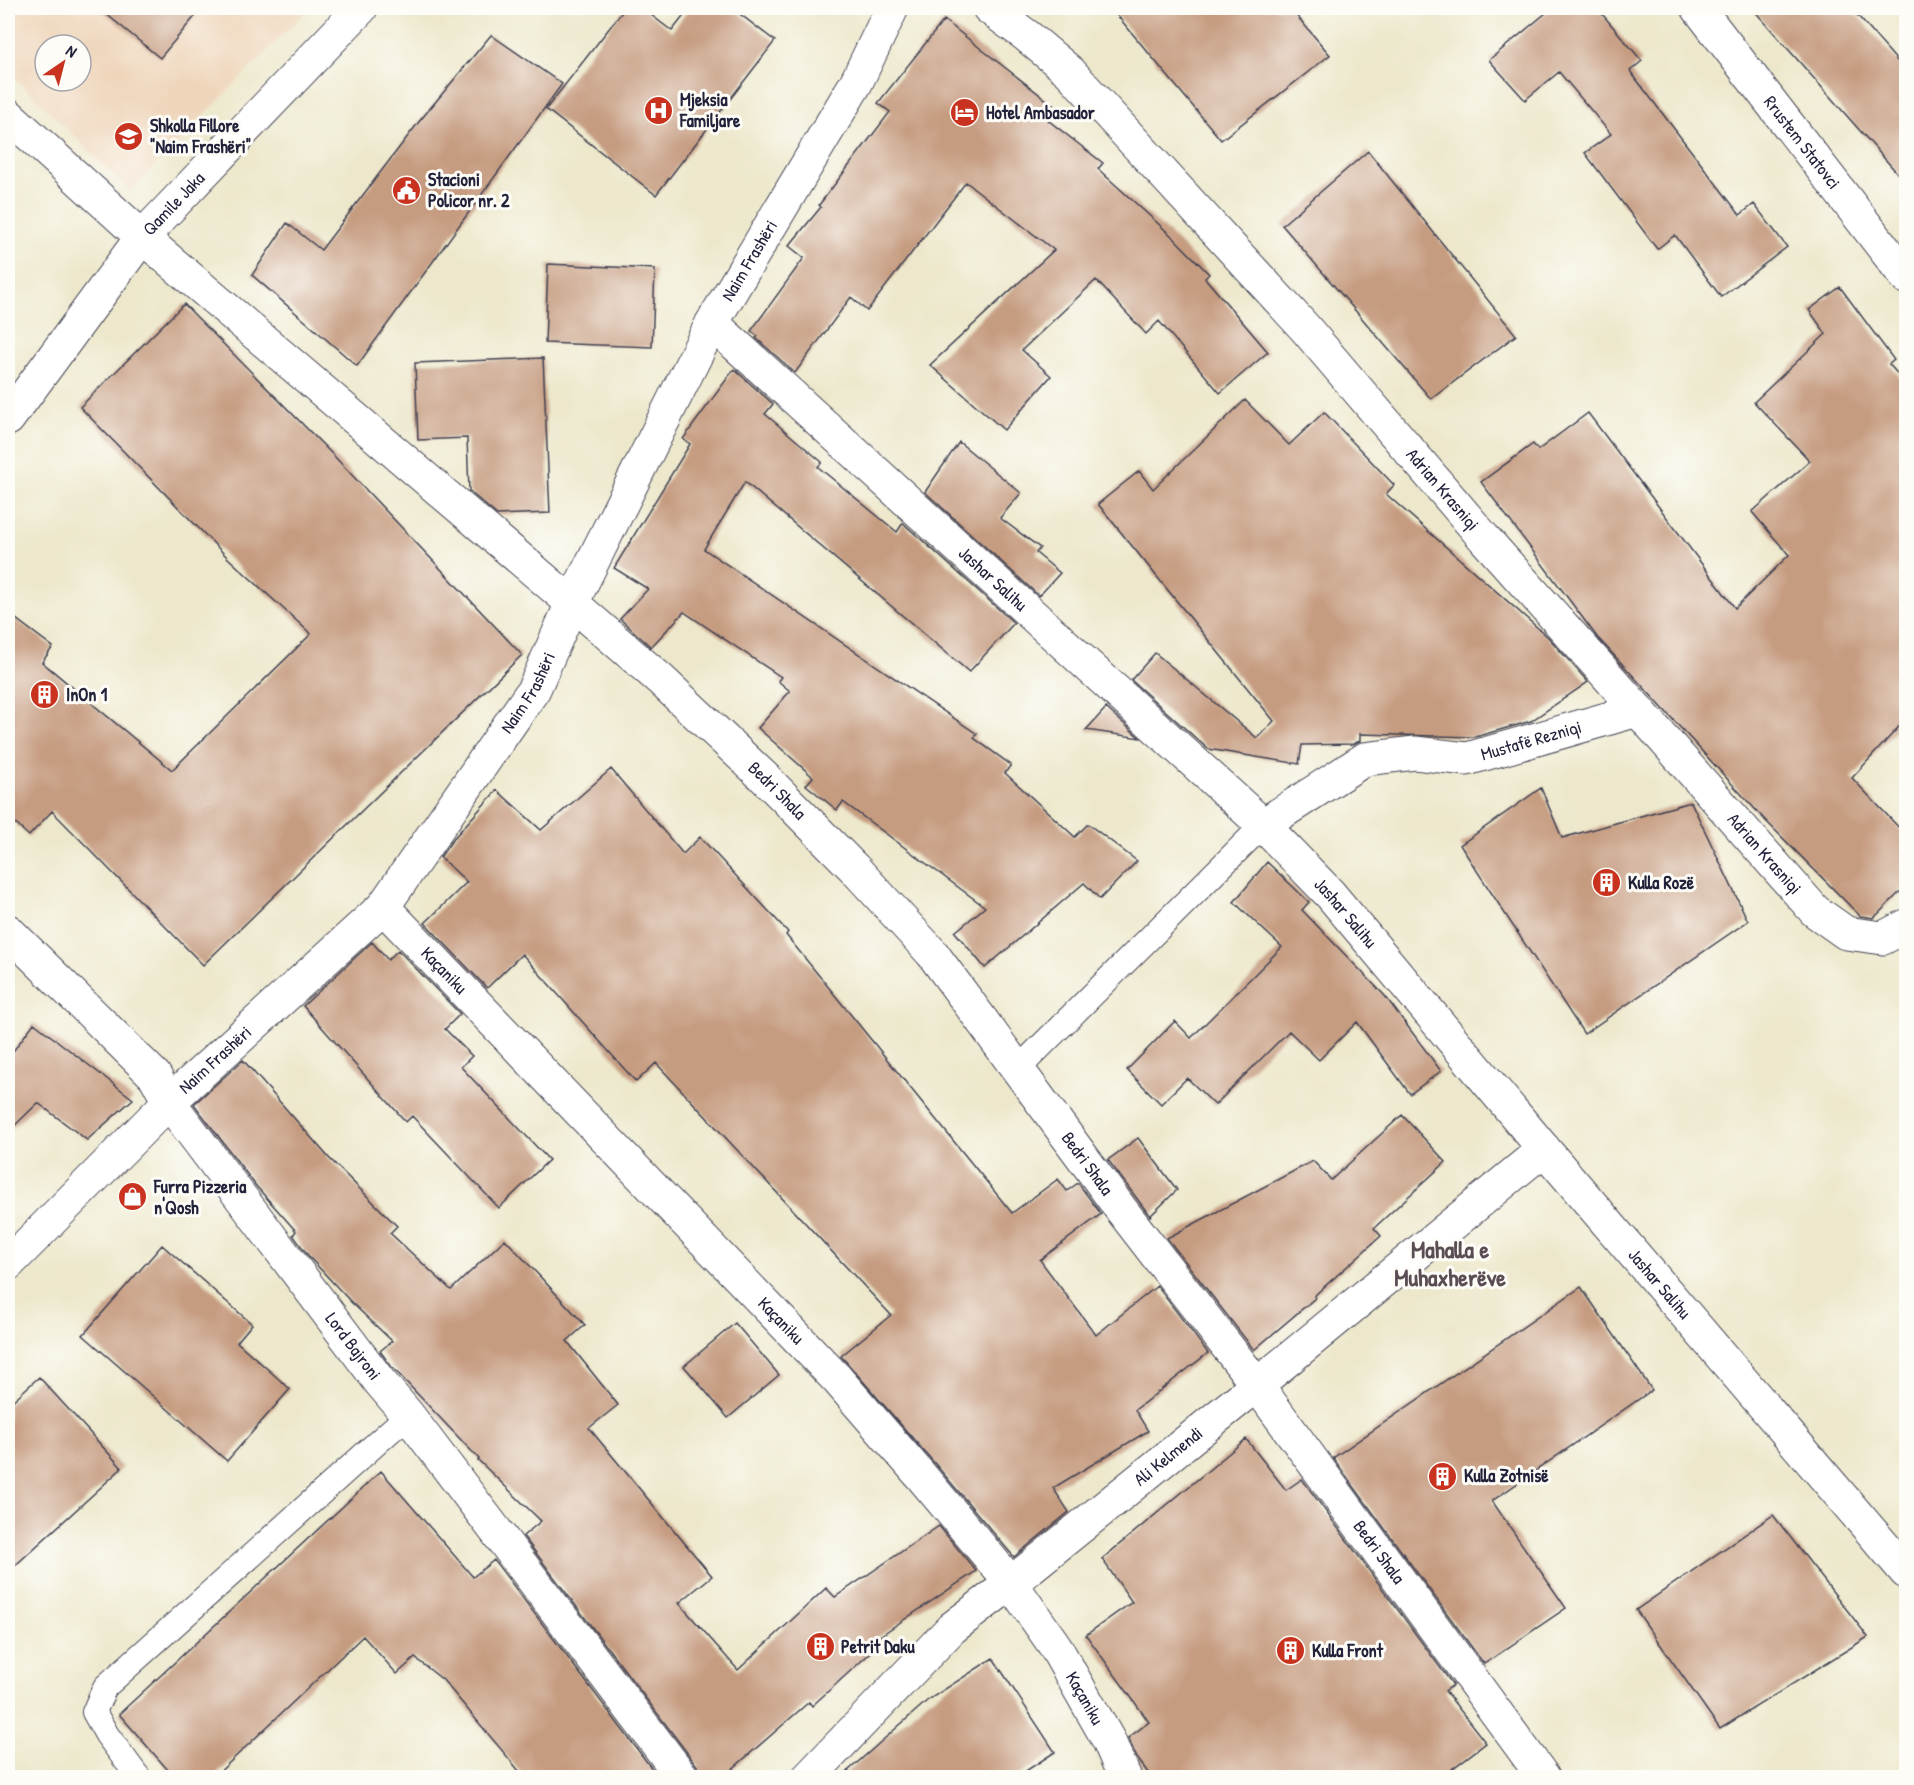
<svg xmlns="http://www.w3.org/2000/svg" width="1914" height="1785" font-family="'Patrick Hand',sans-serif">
<rect width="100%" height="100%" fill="#fdfcf7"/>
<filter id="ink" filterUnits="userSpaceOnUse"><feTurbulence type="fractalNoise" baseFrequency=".0167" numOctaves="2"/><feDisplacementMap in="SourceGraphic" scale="12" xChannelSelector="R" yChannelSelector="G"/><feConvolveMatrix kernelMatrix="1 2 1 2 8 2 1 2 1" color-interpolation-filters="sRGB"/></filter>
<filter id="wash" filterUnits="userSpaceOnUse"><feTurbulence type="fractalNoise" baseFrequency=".008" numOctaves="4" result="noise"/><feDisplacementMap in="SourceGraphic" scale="24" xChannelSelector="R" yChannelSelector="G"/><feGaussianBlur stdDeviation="1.35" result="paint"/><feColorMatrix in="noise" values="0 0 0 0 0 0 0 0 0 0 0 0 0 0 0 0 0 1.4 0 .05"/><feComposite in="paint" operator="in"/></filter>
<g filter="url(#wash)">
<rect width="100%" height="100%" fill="#ede8cc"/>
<!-- built -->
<path fill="#efd6bb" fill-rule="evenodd" d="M8 8H309L130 191 8 71ZM45 45H81V81H45Z"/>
<g id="blocks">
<!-- building -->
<path fill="#c69c81" d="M99 8H202L160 58Z
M625 8H642L672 31 690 8H732L775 41 656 195 546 109Z
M1111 8H1290L1330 55 1221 140Z
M1552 8H1597L1642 61 1630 71 1740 215 1754 204 1787 247 1721 297 1675 235 1657 249 1585 153 1611 134 1559 72 1525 100 1489 60Z
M1752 8H1851L1906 71V183Z
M944 20 1053 105 1044 117 1103 163 1098 169 1174 238 1209 274 1205 278 1268 352 1220 393 1159 321 1146 334 1096 280 1022 350 1051 376 1004 430 930 365 1054 250 966 182 867 311 851 297 795 373 756 338 758 336 751 331 804 258 789 246 821 207 819 205 890 112 878 103Z
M491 35 562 84 357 366 252 275 287 223 321 250 418 123Z
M1368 151 1516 335 1431 399 1282 225Z
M548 264 655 269 652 347 545 343Z
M1840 287 1894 360 1889 364 1906 384V719L1852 778 1906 835V886L1874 918 1860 916 1764 819 1624 666 1597 637 1481 482 1533 444 1538 450 1588 413 1735 608 1789 555 1752 512 1810 461 1754 402 1826 334 1809 310Z
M184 304 334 456 522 655 203 965 52 811 29 836 8 817V613L53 647 42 662 172 770 311 634 229 559 80 407Z
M543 358 550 513 497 515 469 491 467 438 418 440 415 363Z
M734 369 773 404 765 414 822 462 818 467 897 532 903 523 1014 623 969 672 745 482 704 549 977 734 974 738 1011 765 1005 773 1075 837 1088 824 1137 861 1100 899 1084 883 985 968 955 932 985 907 843 802 837 810 806 785 813 777 758 728 790 691 778 681 781 677 684 612 651 647 620 619 648 589 614 568 690 444 683 439Z
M1245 400 1289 445 1324 412 1394 485 1386 494 1548 637 1588 682 1531 721 1475 737 1360 734V741L1353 744 1302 745 1299 764 1208 749 1131 680 1155 653 1257 738 1274 721 1098 504 1139 471 1153 489Z
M959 442 1021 493 1000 518 1040 548 1036 553 1060 573 1039 596 925 492Z
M1106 708 1140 738 1086 730Z
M611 769 683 854 700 837 788 932 786 935 1012 1213 1058 1179 1067 1191 1078 1183 1101 1214 1040 1260 1096 1335 1157 1286 1208 1353 1135 1410 1148 1431 1053 1488 1069 1512 1014 1557 936 1465 841 1356 891 1315 656 1063 636 1082 522 954 487 988 425 923 467 882 440 857 453 839 497 790 541 830Z
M1541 788 1562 838 1691 802 1748 921 1584 1034 1460 845Z
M1267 862 1309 902 1302 910 1385 996 1441 1071 1410 1094 1357 1022 1319 1060 1289 1031 1215 1105 1187 1078 1161 1104 1127 1070 1175 1021 1191 1038 1282 947 1234 902Z
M372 942 388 960 398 950 460 1014 445 1029 472 1056 461 1067 549 1160 499 1208 412 1116 406 1122 303 1006Z
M34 1023 133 1099 87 1140 38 1103 8 1132V1058Z
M243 1060 330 1159 397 1226 390 1233 451 1290 505 1239 585 1325 567 1341 618 1405 589 1428 712 1576 679 1603 738 1670 826 1588 835 1597 939 1526 976 1571 874 1640 879 1645 812 1706 809 1702 722 1778H701L698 1767 523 1536 541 1521 478 1460 479 1459 391 1366 380 1351 392 1341 351 1302 310 1258 293 1235 296 1231 256 1186 194 1104Z
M1402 1115 1446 1162 1374 1228 1381 1236 1314 1296 1315 1298 1254 1350 1167 1238 1313 1161 1331 1180Z
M1138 1138 1177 1190 1150 1216 1108 1160Z
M162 1245 252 1324 237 1342 290 1389 227 1461 83 1335Z
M1581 1287 1652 1390 1492 1501 1566 1608 1484 1664 1333 1458Z
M735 1323 779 1375 728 1418 684 1366Z
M39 1377 122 1468 8 1572V1405Z
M1246 1439 1286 1490 1302 1479 1453 1685 1445 1691 1486 1743 1440 1778H1152L1137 1758 1128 1738 1149 1722 1086 1635 1132 1602 1102 1559Z
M381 1471 473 1577 494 1560 659 1778H525L443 1680 415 1658 397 1674 363 1636 213 1778H175L119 1714Z
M1773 1515 1868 1637 1720 1729 1636 1610Z
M993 1658 1055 1752 1015 1778H840L928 1700Z"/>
</g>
</g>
<g filter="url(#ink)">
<use href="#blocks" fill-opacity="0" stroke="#404051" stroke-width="1.5"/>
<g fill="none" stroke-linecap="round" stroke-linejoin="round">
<defs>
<path id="service" d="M1017 1070 1263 825
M139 1778 107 1735 94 1712 105 1687 408 1415"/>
<g id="minor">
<path id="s1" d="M989 8 1027 36 1070 72 1305 328 1484 538 1638 710 1815 911 1846 933 1883 938 1906 926"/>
<path id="s2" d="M8 115 142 237 572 603 661 680 765 778 854 868 932 953 1120 1208 1257 1385 1544 1778"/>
<path id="s3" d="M712 323 1263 825 1330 894 1544 1149 1906 1572"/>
<path id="s4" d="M8 419 142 237 361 8"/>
<path id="s5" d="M1263 825 1365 759 1415 753 1467 759 1638 710"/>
<path id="s6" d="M383 907 837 1379 922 1477 1011 1583 1055 1646 1109 1741 1125 1778"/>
<path id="s7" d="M8 931 155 1076 169 1102 380 1382 408 1415 683 1778"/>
<path id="s8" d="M8 1264 169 1102 383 907 534 689 572 603 712 323 856 83 892 8"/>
<path id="s9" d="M808 1778 952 1628 1011 1583 1257 1385 1544 1149"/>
</g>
<g id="tertiary">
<path id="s10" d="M1698 8 1906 277"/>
</g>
</defs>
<!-- service casing -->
<use href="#service" stroke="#404051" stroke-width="26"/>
<!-- minor casing -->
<use href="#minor" stroke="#404051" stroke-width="35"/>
<!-- tertiary casing -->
<use href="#tertiary" stroke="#404051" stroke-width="35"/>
<!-- service -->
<use href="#service" stroke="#fff" stroke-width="24"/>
<!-- minor -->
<use href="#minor" stroke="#fff" stroke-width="33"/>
<!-- tertiary -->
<use href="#tertiary" stroke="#fff" stroke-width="33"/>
</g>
</g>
<!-- icons -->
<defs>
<symbol id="hospital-disc" viewBox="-11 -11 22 22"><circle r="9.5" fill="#c8321e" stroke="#fdfcf7"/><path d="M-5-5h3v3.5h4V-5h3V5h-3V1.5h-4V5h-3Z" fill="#fff"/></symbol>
<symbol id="hotel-disc" viewBox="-11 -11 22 22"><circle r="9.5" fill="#c8321e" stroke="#fdfcf7"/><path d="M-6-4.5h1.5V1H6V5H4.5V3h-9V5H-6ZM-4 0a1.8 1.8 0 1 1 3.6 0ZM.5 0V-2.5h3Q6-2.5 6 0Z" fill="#fff"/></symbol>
<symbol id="school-disc" viewBox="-11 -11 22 22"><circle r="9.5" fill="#c8321e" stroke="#fdfcf7"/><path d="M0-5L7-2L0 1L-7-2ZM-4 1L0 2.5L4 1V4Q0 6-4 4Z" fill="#fff"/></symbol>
<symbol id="civic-disc" viewBox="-11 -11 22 22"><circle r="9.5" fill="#c8321e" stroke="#fdfcf7"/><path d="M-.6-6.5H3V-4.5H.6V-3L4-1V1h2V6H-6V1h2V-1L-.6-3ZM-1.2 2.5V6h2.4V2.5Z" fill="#fff"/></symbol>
<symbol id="building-disc" viewBox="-11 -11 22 22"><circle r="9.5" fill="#c8321e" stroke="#fdfcf7"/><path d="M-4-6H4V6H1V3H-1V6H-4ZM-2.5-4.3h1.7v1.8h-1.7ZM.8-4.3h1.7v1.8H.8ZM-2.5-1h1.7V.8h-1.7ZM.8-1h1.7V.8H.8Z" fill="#fff"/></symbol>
<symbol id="shop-disc" viewBox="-11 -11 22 22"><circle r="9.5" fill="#c8321e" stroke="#fdfcf7"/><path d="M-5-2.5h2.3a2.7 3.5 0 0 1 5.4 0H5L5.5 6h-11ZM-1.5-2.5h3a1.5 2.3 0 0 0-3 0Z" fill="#fff"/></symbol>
</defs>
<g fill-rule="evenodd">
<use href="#hospital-disc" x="642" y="94" width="33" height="33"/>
<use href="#hotel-disc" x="948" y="96" width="33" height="33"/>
<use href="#school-disc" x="112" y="120" width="33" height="33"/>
<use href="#civic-disc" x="390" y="174" width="33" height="33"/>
<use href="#building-disc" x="28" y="678" width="33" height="33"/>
<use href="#building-disc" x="1590" y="866" width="33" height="33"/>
<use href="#shop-disc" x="116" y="1180" width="33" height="33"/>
<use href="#building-disc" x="1426" y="1460" width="33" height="33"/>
<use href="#building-disc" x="804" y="1630" width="33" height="33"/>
<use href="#building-disc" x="1274" y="1634" width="33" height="33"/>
</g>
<g text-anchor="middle" stroke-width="6" stroke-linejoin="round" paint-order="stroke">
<!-- poi labels -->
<g font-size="18" font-weight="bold" fill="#22223b" stroke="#fdfcf7" text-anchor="start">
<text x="680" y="106">Mjeksia<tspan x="680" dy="21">Familjare</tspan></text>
<text x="986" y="119">Hotel Ambasador</text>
<text x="150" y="132">Shkolla Fillore<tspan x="150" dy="21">"Naim Frashëri"</tspan></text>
<text x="428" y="186">Stacioni<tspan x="428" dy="21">Policor nr. 2</tspan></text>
<text x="66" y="701">InOn 1</text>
<text x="1628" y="889">Kulla Rozë</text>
<text x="154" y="1193">Furra Pizzeria<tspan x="154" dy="21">n'Qosh</tspan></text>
<text x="1464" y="1482">Kulla Zotnisë</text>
<text x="841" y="1653">Petrit Daku</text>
<text x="1312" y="1657">Kulla Front</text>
</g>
<!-- street labels -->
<g font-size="18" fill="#22223b" stroke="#fdfcf7">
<text dy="6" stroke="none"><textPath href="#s10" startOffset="170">Rrustem Statovci</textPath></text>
<text dy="6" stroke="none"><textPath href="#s4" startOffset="272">Qamile Jaka</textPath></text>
<text dy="6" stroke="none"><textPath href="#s8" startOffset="1263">Naim Frashëri</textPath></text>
<text dy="6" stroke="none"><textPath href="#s1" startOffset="663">Adrian Krasniqi</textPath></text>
<text dy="6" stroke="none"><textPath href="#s3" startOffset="380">Jashar Salihu</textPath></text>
<text dy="6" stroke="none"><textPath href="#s8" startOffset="777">Naim Frashëri</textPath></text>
<text dy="6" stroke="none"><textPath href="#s5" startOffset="291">Mustafë Rezniqi</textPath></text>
<text dy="6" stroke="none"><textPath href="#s2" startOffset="1024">Bedri Shala</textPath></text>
<text dy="6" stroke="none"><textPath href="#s1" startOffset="1149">Adrian Krasniqi</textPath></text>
<text dy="6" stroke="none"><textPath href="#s3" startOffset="866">Jashar Salihu</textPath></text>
<text dy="6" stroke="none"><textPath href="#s6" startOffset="88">Kaçaniku</textPath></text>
<text dy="6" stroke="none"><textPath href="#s8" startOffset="291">Naim Frashëri</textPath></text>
<text dy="6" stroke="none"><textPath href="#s2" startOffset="1510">Bedri Shala</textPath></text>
<text dy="6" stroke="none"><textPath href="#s3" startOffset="1352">Jashar Salihu</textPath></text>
<text dy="6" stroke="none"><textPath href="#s6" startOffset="574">Kaçaniku</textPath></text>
<text dy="6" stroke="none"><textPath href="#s7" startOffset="542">Lord Bajroni</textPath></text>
<text dy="6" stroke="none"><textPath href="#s9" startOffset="484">Ali Kelmendi</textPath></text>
<text dy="6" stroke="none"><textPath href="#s2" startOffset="1996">Bedri Shala</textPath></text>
<text dy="6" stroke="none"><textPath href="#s6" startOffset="1060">Kaçaniku</textPath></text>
</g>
<!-- district labels -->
<g font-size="24" font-weight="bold" fill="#5b4d54" stroke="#fdfcf7">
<text x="1450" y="1258">Mahalla e<tspan x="1450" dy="28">Muhaxherëve</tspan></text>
</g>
</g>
<!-- margin -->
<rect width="1914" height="1785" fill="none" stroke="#fdfcf7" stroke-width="30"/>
<!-- north arrow -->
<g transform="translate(63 63) rotate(35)"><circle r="28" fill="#fdfcf7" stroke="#a5a5ac" stroke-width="1.5"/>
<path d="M0-4.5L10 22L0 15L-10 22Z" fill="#c8321e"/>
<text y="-9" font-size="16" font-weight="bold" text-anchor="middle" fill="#22223b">N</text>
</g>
</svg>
